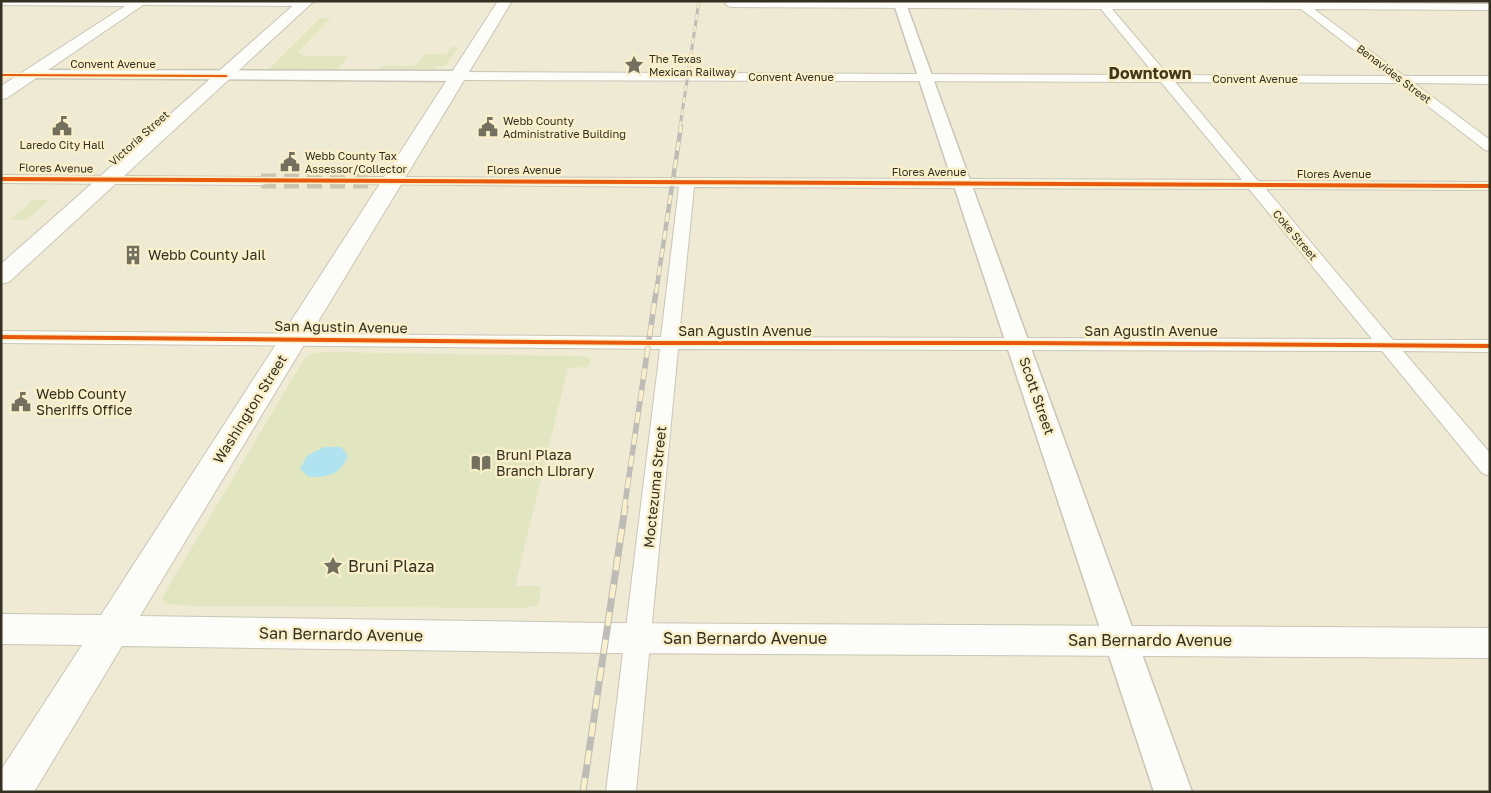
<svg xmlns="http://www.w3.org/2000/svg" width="1491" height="793" font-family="'Golos Text',sans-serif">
<rect width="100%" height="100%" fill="#eeead4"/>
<!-- green -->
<path fill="#e1e6c0" d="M320 18H331L297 53H303L302 56H349L337 69H269Z
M452 46 458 48 445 66H437L435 69H379L381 66H415L425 54H446Z
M32 200H49L26 220 9 219 28 206 26 205Z
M330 352 577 356 589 357 591 359 588 367 568 368 515 586H536L541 588 538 605 523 608 194 606 165 604 162 599 166 591 304 359 312 353Z"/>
<!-- water -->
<path fill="#aee3ef" d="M324 447H341L348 456C340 475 329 477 309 477L300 469 307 456Z"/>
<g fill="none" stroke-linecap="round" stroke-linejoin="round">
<!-- minor-tunnel -->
<path stroke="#c9c5b0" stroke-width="15" stroke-dasharray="15 8" stroke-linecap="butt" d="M261 181H368"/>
<defs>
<path id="minor" d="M135 1H309L310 3 305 6 140 5 136 4Z
M1095 1 1490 4V10L1314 9 1404 76H1490V84L1414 83 1490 140V151L1485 150 1398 83 1175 82 1258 181 1490 182V190L1266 189 1393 340H1490V352L1403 351 1490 453V476L1482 473 1382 351 678 349 636 792H606L660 349 1 343V331L661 337 679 187 363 184 361 181 363 178 368 177 1242 180 1161 82 457 80 451 76 457 72 1155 75 1101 9 730 7 725 4 729 1ZM1112 9H1301L1388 76 1168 75ZM694 187 1249 189 1372 339 679 337Z
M1 175 261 177 266 178 268 181 266 184 261 185 1 183Z"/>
<path id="tertiary" d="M893 1H905L1192 792H1154Z
M30 70 457 71 462 73 465 76 462 79 457 81 25 78 22 75 25 72Z"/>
<path id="secondary" d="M298 1H314L9 282 1 284V264Z
M498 1H512L140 616 606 623 1490 628V658L606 653 122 646 34 792H1V770L82 645 1 644V614L101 615Z"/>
<path id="primary" d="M1 1H149L7 98 1 99V86L125 6 1 5Z"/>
</defs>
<!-- minor casing -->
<use href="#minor" stroke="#c9c6b6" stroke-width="2"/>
<!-- tertiary casing -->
<use href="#tertiary" stroke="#c9c6b6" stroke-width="3"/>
<!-- secondary casing -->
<use href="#secondary" stroke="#c9c6b6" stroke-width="2"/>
<!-- primary casing -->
<use href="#primary" stroke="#c9c6b6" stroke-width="2"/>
<!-- minor -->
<use href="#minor" fill="#fcfcf9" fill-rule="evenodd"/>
<!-- tertiary -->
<use href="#tertiary" fill="#fcfcf9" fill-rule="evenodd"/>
<!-- secondary -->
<use href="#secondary" fill="#fcfcf9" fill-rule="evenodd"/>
<!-- primary -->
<use href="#primary" fill="#fcfcf9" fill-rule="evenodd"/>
<defs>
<path id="rail-far3" d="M680 127 699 1"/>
<path id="rail-far2" d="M656 293 681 126"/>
<path id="rail-far1" d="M624 510 656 292"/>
<path id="rail" d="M583 792 625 508"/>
</defs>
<!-- rail-far3 casing -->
<use href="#rail-far3" stroke="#bdbcb7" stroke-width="3"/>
<!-- rail-far2 casing -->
<use href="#rail-far2" stroke="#bdbcb7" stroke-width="4.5"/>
<!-- rail-far1 casing -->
<use href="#rail-far1" stroke="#bdbcb7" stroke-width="5.5"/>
<!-- rail casing -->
<use href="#rail" stroke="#bdbcb7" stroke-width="7"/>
<!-- rail-far3 -->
<use href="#rail-far3" stroke="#f9f0ca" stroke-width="2" stroke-dasharray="6" stroke-linecap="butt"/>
<!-- rail-far2 -->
<use href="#rail-far2" stroke="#f9f0ca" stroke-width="3" stroke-dasharray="9" stroke-linecap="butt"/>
<!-- rail-far1 -->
<use href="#rail-far1" stroke="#f9f0ca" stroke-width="4" stroke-dasharray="11" stroke-linecap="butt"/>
<!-- rail -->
<use href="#rail" stroke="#f9f0ca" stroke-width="5" stroke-dasharray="14" stroke-linecap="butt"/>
<defs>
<path id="cycleway" d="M1 74 226 75 228 76 226 77 1 76Z
M1 177 1490 184V188L1 181Z
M1 335 649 341H1018L1490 344V348L1018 345H649L1 339Z"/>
</defs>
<!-- cycleway casing -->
<use href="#cycleway" stroke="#f9f0ca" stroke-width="3"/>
<!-- cycleway -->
<use href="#cycleway" fill="#e8590c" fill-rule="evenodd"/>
</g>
<!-- icons -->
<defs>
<symbol id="sight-bare" viewBox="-9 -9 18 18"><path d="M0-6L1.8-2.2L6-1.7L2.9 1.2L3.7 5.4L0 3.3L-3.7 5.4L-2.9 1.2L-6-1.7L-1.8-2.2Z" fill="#747060" stroke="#f9f0ca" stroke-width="2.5" paint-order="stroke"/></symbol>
<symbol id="civic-bare" viewBox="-9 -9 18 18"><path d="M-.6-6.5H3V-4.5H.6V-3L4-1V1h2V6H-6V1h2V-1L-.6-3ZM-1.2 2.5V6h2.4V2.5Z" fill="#747060" stroke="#f9f0ca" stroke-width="2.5" paint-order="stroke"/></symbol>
<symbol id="building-bare" viewBox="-9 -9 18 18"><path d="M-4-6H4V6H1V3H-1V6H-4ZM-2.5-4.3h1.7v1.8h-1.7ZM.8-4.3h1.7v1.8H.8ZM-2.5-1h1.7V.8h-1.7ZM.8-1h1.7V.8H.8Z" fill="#747060" stroke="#f9f0ca" stroke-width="2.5" paint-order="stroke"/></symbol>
<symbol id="library-bare" viewBox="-9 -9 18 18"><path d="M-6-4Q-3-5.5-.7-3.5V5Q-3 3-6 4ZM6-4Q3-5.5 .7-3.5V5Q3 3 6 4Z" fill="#747060" stroke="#f9f0ca" stroke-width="2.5" paint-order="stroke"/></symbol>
</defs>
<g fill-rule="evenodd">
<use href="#sight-bare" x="620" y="51" width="28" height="28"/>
<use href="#civic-bare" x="48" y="112" width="28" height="28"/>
<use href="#civic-bare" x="474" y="113" width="28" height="28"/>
<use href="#civic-bare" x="276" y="148" width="28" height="28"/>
<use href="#building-bare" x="119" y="241" width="28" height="28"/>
<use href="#civic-bare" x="7" y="388" width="28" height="28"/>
<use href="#library-bare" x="467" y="449" width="28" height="28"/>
<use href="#sight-bare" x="319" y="552" width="28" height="28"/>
</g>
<g text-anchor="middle" stroke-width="5" stroke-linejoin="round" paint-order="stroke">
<!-- far-poi labels -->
<g font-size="11" fill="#332f21" stroke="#f9f0ca" text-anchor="start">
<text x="649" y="63">The Texas<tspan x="649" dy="13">Mexican Railway</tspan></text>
<text x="503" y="125">Webb County<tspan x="503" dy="13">Administrative Building</tspan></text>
<text x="62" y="149" text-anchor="middle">Laredo City Hall</text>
<text x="305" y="160">Webb County Tax<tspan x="305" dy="13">Assessor/Collector</tspan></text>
</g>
<!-- far-street labels -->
<g font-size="11" fill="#332f21" stroke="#f9f0ca">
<text x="113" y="68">Convent Avenue</text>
<text transform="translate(1394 74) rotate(37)" y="4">Benavides Street</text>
<text x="791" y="81">Convent Avenue</text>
<text x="1255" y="83">Convent Avenue</text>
<text transform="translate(139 138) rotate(-42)" y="4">Victoria Street</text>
<text transform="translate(56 168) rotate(1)" y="4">Flores Avenue</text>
<text x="524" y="174">Flores Avenue</text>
<text x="929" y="176">Flores Avenue</text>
<text x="1334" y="178">Flores Avenue</text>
<text transform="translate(1295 235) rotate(50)" y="4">Coke Street</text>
</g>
<!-- poi labels -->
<g font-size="14" fill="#332f21" stroke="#f9f0ca" text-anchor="start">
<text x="148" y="260">Webb County Jail</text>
<text x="36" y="399">Webb County<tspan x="36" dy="16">Sheriffs Office</tspan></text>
<text x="496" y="460">Bruni Plaza<tspan x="496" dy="16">Branch Library</tspan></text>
</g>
<!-- street labels -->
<g font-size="14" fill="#332f21" stroke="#f9f0ca">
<text transform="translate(341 327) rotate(1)" y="5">San Agustin Avenue</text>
<text x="745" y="336">San Agustin Avenue</text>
<text x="1151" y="336">San Agustin Avenue</text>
<text transform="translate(1037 396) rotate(71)" y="5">Scott Street</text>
<text transform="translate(250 409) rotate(-58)" y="5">Washington Street</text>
<text transform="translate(655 487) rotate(-84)" y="5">Moctezuma Street</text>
</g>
<!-- far-district labels -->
<g font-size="16" font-weight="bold" fill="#403819" stroke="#f9f0ca">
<text x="1150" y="79">Downtown</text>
</g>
<!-- near-poi labels -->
<g font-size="16" fill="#332f21" stroke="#f9f0ca" text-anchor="start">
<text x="348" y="572">Bruni Plaza</text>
</g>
<!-- near-street labels -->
<g font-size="16" fill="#332f21" stroke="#f9f0ca">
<text transform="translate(341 634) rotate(1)" y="6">San Bernardo Avenue</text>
<text x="745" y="644">San Bernardo Avenue</text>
<text x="1150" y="646">San Bernardo Avenue</text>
</g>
</g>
<!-- border -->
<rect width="1491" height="793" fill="none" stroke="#332f21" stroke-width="5"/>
</svg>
